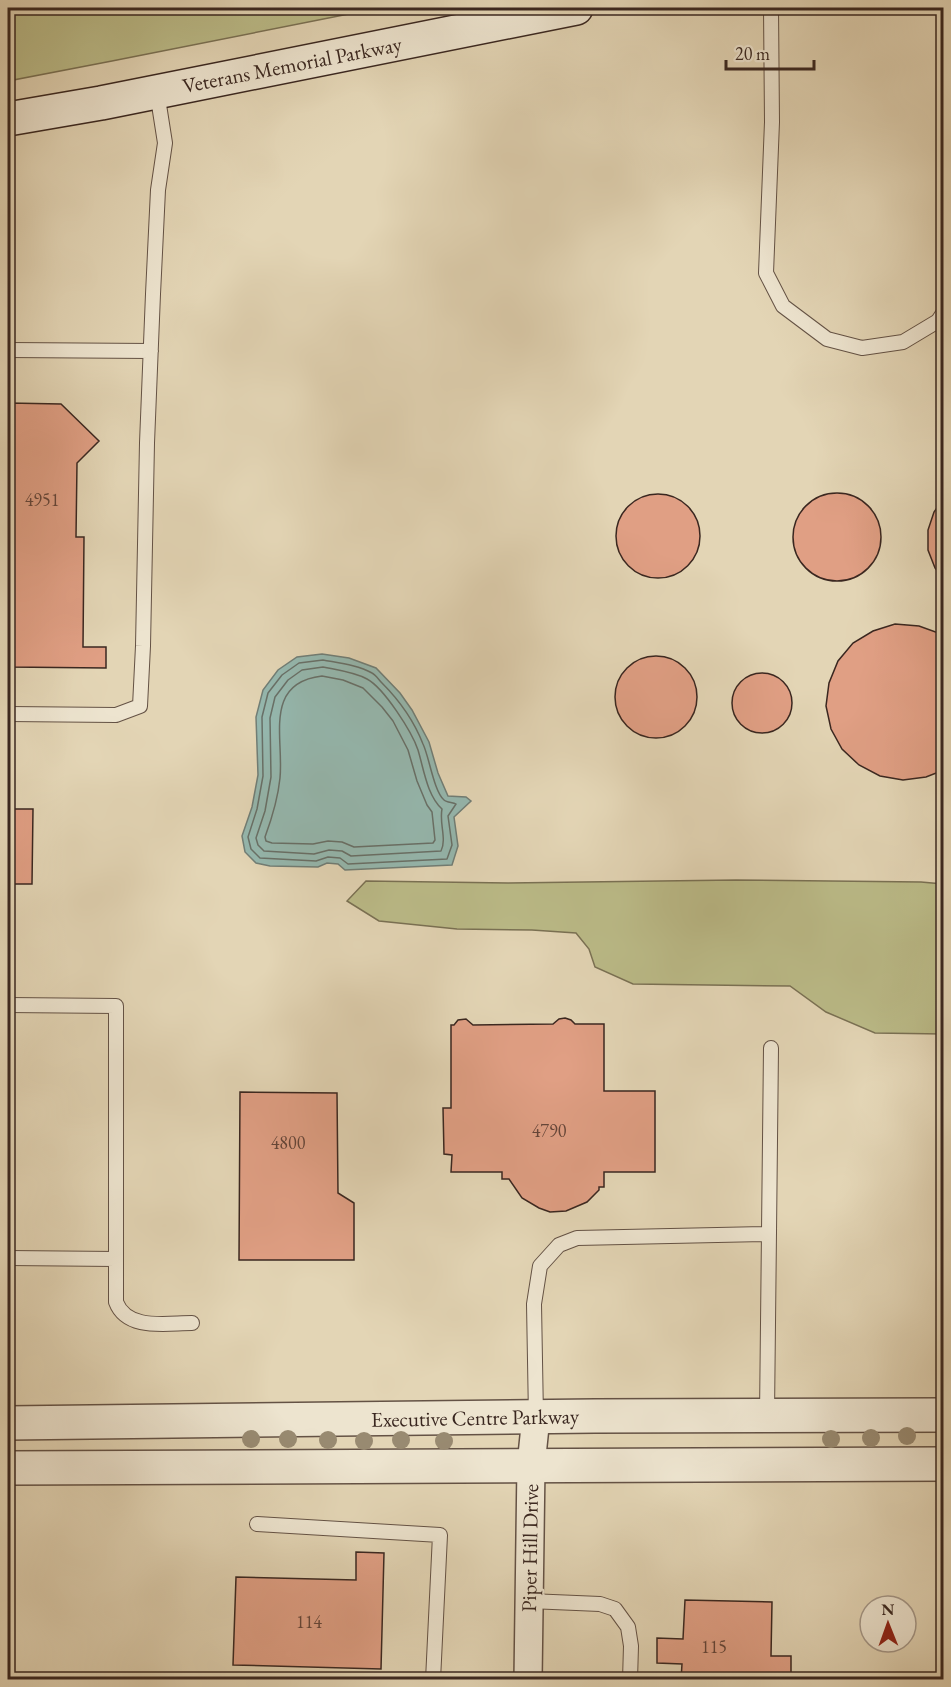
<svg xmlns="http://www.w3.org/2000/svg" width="951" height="1687" font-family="'EB Garamond',serif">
<rect width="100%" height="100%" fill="#e3d5b5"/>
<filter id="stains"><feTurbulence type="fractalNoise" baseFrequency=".00333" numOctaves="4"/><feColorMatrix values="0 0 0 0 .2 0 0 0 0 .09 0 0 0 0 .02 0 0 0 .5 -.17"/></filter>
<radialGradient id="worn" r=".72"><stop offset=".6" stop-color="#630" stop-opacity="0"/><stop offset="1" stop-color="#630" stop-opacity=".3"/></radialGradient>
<!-- green -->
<path fill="#bb8" stroke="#7a7154" stroke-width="1.5" d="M8 8H379L112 61 8 81Z
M736 880 921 882 943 884V1034L875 1033 826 1012 790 986 633 984 595 967 589 949 576 933 532 930 457 929 379 921 347 901 366 881 508 883Z"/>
<!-- water -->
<path fill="#95b8af" stroke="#717e76" stroke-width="1.5" d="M322 654 349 658 376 668 400 693 412 710 429 742 438 773 448 796 466 797 471 801 454 817 458 846 452 865 345 870 338 864 327 863 318 867 270 866 256 863 245 852 242 836 252 807 258 775 256 717 263 690 278 670 297 657Z"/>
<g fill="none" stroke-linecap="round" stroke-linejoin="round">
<!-- shore -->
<path stroke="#687068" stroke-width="1.5" d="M323 660C339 663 358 665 372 673 376 675 379 680 382 683 399 700 414 721 423 744 429 756 434 792 444 800 447 803 453 802 456 804L448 816 452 845 447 859 348 864 340 858 328 857 316 861 260 858 251 849 248 837 257 809 263 776 262 717 268 693 282 675 299 663Z
M323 667C337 670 354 672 367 679 384 688 412 732 418 750 424 770 427 795 442 809 439 823 447 839 441 851L351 856 342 851 329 850 314 854 264 851 258 845 256 838 265 811 271 777 270 718 275 697 288 680 302 670Z
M322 676 343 680 363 688 382 707 393 721 408 750 417 781 427 805 432 812 435 840 433 843 354 847 342 842 328 841 313 844 272 843 266 841 265 837C272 818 278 798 280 778 284 738 263 683 322 676Z"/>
</g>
<!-- building -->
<path fill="#e09f84" stroke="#3a2720" stroke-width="1.5" d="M941 140H944V193H941Z
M8 403 61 404 99 441 77 463 76 537H84L83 647H106V668L8 667Z
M793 537a44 44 0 1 1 88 0a44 44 0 1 1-88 0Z
M616 536a42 42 0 1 1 84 0a42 42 0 1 1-84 0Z
M944 498V580L935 568 928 550V530L934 512Z
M895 624 919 626 944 635V770L926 777 903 780 880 776 859 765 842 749 831 729 826 706 829 683 838 661 853 643 873 631Z
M615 697a41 41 0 1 1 82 0a41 41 0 1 1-82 0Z
M732 703a30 30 0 1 1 60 0a30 30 0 1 1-60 0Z
M8 809H33L32 884H8Z
M565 1018 571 1020 575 1024H604V1091H655V1172H604V1187H599V1190L587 1202 566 1211 550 1212 539 1208 522 1198 509 1179H502V1172H451L452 1155 444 1154 443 1108H451V1025H454L458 1020 466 1019 473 1025 553 1024 559 1019Z
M240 1092 337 1093 338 1193 354 1203V1260H239Z
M356 1552 384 1553 381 1669 233 1665 236 1577 356 1580Z
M685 1600 772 1602 771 1656H791V1680H681L682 1664 657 1663V1638L683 1639Z"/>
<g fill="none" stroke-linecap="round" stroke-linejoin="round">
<defs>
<path id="service" d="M771 8 772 122 766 273 783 306 827 339 862 348 903 342 938 321 944 312
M8 350 151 351
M8 714 116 715 140 706 143 646 147 443 153 294 158 190 165 143 157 92
M8 1005 116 1006V1302C127 1331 166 1323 192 1323
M8 1258 116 1259
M767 1415 771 1048
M536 1417 534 1304 540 1266 559 1245 577 1238 768 1234
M257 1524 440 1535 433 1680
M529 1601 600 1604 615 1609 628 1627 631 1646 630 1680"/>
<path id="minor" d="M528 1680 531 1465 536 1417"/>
<path id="tertiary" d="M8 1423 595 1416 944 1415
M8 1468 944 1464"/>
<path id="secondary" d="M8 119 101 103 576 8"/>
</defs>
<!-- service casing -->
<use href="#service" stroke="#645245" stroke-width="16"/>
<!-- minor casing -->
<use href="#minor" stroke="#645245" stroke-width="30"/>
<!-- tertiary casing -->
<use href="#tertiary" stroke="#645245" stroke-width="36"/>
<!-- secondary casing -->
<use href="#secondary" stroke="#3a2720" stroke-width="36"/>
<!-- service -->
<use href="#service" stroke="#ede4cf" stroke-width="14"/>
<!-- minor -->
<use href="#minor" stroke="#ede4cf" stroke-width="27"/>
<!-- tertiary -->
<use href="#tertiary" stroke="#ede4cf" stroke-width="33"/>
<!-- secondary -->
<use href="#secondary" stroke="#ede4cf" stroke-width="33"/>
</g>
<!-- trees -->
<g fill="#988a71">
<circle cx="907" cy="1436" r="9"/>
<circle cx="871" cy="1438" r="9"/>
<circle cx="251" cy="1439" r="9"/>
<circle cx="288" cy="1439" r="9"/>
<circle cx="831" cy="1439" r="9"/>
<circle cx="328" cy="1440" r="9"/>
<circle cx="401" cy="1440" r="9"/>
<circle cx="364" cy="1441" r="9"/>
<circle cx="444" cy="1441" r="9"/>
</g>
<g text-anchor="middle" stroke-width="4.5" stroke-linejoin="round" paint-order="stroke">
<!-- number labels -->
<g font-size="18" fill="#644539">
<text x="42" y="506">4951</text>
<text x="549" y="1137">4790</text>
<text x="288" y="1149">4800</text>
<text x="309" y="1628">114</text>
<text x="714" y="1653">115</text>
</g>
<!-- street labels -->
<g font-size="21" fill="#3a2720" stroke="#ede4cf">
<text transform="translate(292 65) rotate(-11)" y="7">Veterans Memorial Parkway</text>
<text transform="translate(475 1418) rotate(-1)" y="7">Executive Centre Parkway</text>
<text transform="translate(530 1548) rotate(-89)" y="7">Piper Hill Drive</text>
</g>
</g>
<!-- margin -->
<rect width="951" height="1687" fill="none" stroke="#e3d5b5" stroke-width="30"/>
<rect x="9" y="9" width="933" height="1669" fill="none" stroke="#3a2720" stroke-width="3"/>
<rect x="15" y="15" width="921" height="1657" fill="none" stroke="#3a2720" stroke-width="1.5"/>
<!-- north arrow -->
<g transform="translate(888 1624) rotate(359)"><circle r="28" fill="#ede4cf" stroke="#a59889" stroke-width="1.5"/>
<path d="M0-4.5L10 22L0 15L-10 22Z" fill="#8f2418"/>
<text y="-9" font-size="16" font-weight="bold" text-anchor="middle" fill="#3a2720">N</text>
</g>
<!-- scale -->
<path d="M726 60v9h88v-9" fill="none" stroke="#3a2720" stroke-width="3"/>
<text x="735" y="60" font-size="18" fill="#3a2720" stroke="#ede4cf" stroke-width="4.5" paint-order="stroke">20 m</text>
<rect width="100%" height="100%" filter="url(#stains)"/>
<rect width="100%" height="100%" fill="url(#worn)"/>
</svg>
